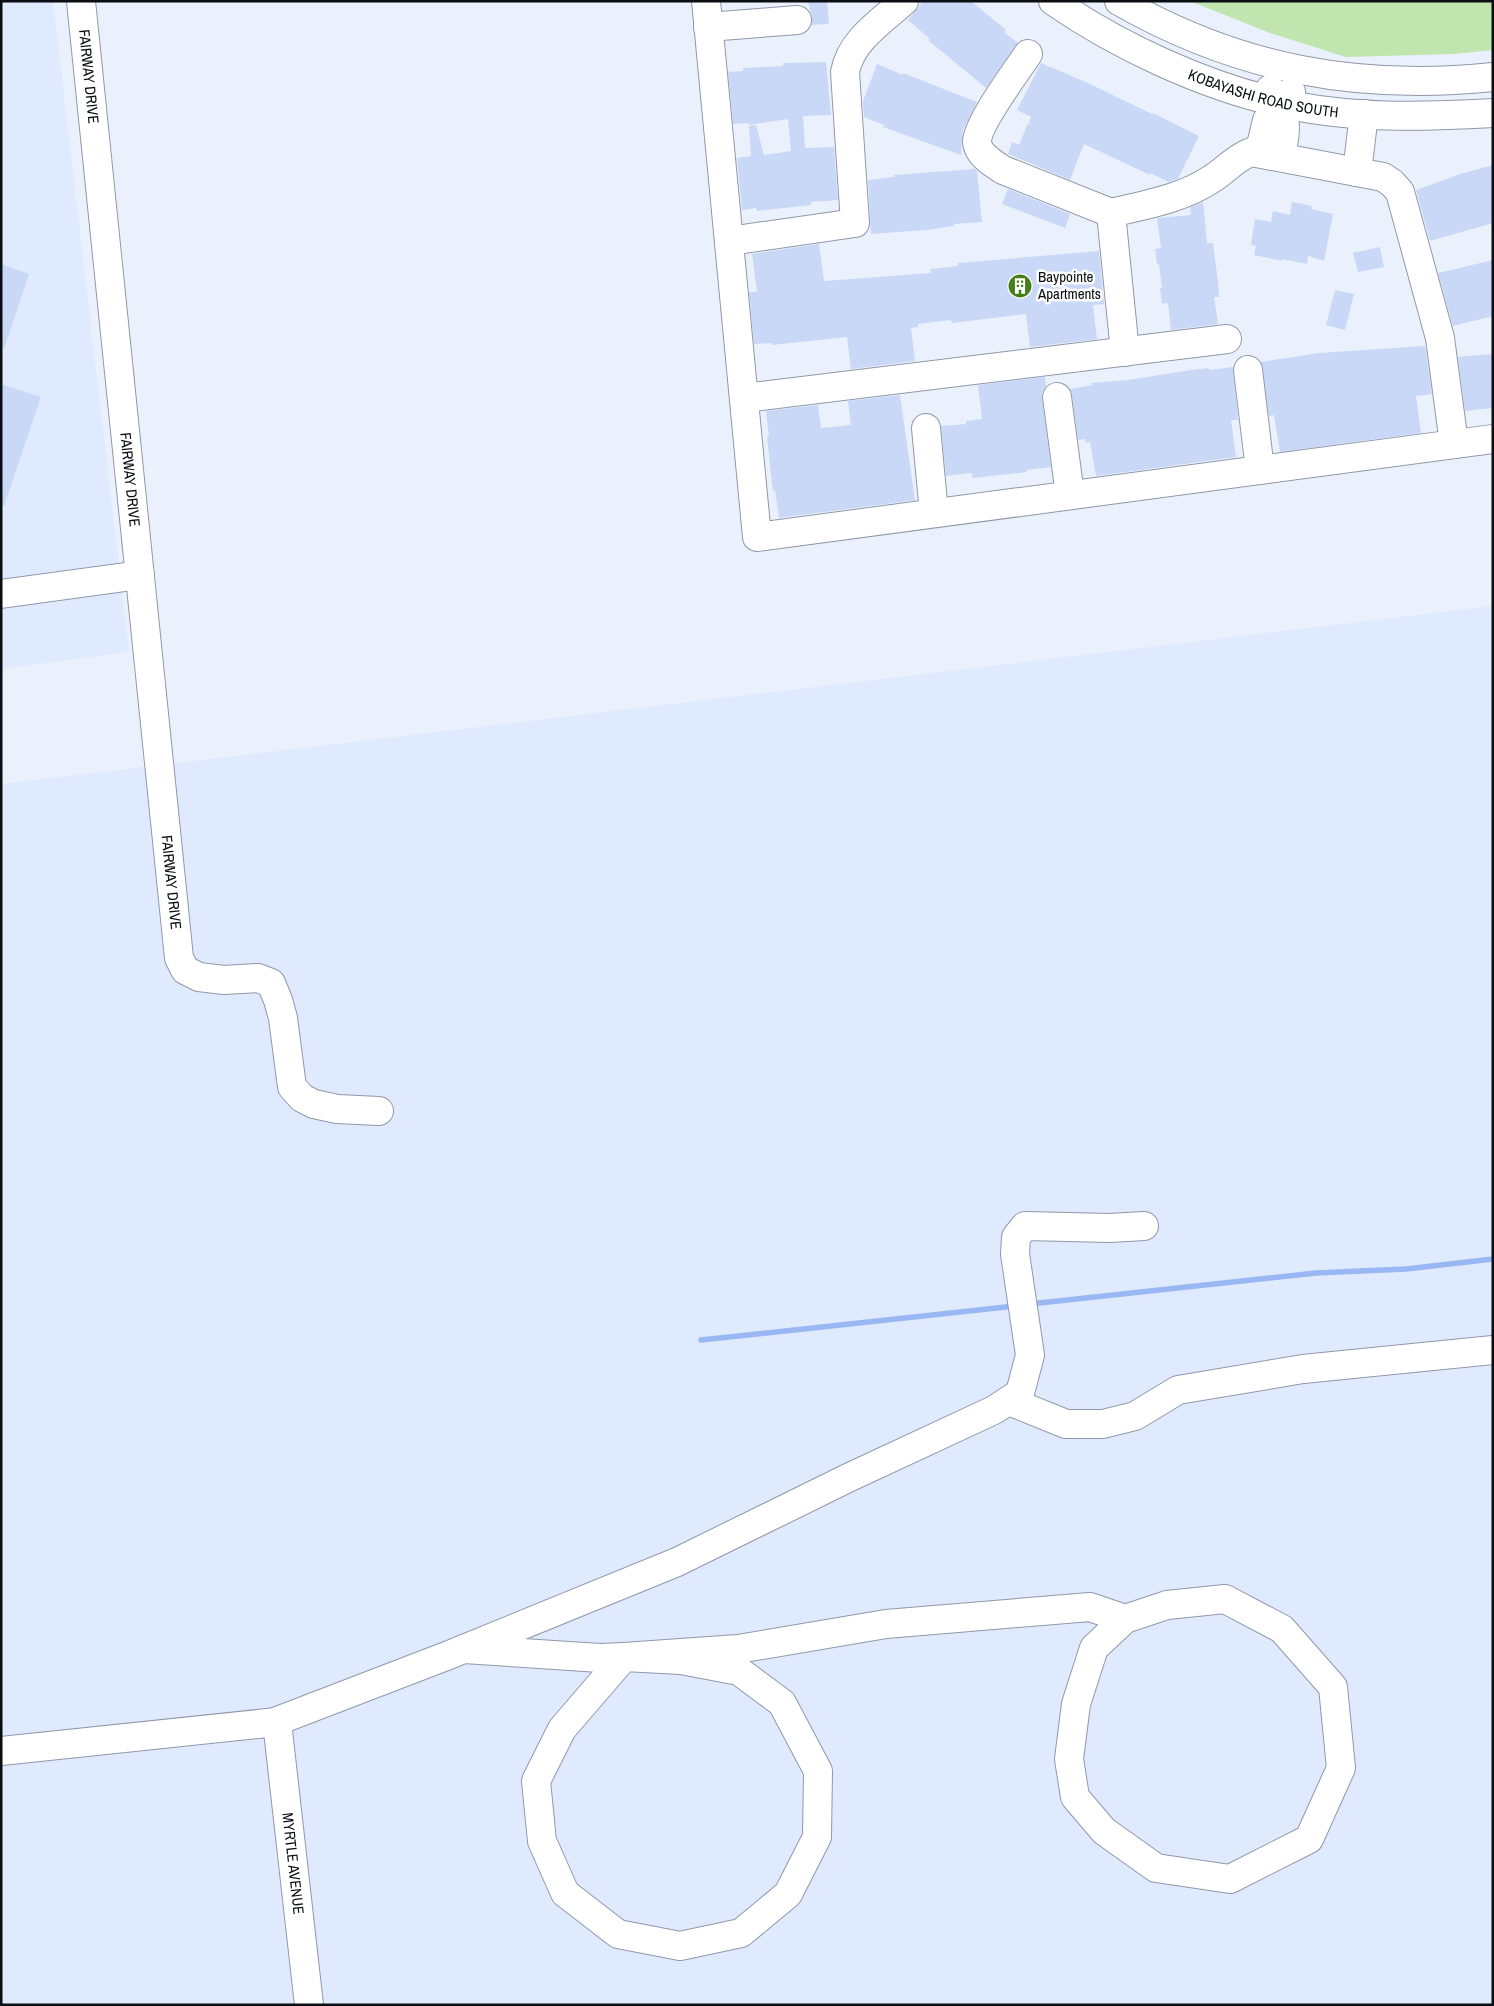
<svg xmlns="http://www.w3.org/2000/svg" width="1494" height="2006" font-family="'Archivo Narrow',sans-serif">
<rect width="100%" height="100%" fill="#ebf1fc"/>
<!-- built -->
<path fill="#e0eafe" d="M1 1H53L129 652 1 669V514L41 397 1 384V357L29 274 1 264Z
M1493 606V2005H1V784Z"/>
<!-- green -->
<path fill="#c0e5ae" d="M1190 1H1493V50L1454 54 1346 57 1270 33Z"/>
<g fill="none" stroke-linecap="round" stroke-linejoin="round">
<!-- stream -->
<path stroke="#99b7f2" stroke-width="5.5" d="M1030 1304 1316 1273 1406 1269 1493 1259
M701 1340 1015 1306"/>
</g>
<!-- building -->
<path fill="#c8d8f6" d="M808 1H827L829 24 811 25 812 18Z
M923 1H971L1006 30 1004 32 1018 43 986 88 928 40 930 39 908 20Z
M826 62 831 115 803 116 805 148 834 147 838 200 811 202V205L757 211 756 208 742 210 737 158 751 156 749 126 756 125 764 155 791 151 788 119 749 125 748 123 733 124 728 72 743 71V68L783 66V63Z
M1041 63 1088 83 1152 114 1153 113 1199 136 1178 179 1169 182 1150 173V175L1084 144 1070 180 1008 154 1012 142 1019 145 1028 123 1033 125 1029 122 1031 117 1017 110Z
M877 64 903 75V73L977 102 963 130 961 155 883 127 884 125 864 117 863 101Z
M1493 165V223L1430 241 1416 190 1460 174Z
M975 169 977 171 982 222 954 224V226L926 230 871 234 868 180 894 177V175Z
M1008 189 1070 214 1065 228 1002 204Z
M1203 202 1207 243H1213L1218 282 1219 297H1214L1218 324 1171 330 1168 303 1162 304 1160 288H1162L1159 264H1157L1155 249 1161 248 1157 218 1191 215 1190 207Z
M1292 202 1312 206 1311 209 1333 214 1324 261 1308 256 1307 264 1282 259V261L1254 255 1256 246 1251 245 1255 219 1271 222 1273 211 1290 215Z
M819 244 824 281 931 273 930 269 958 266V263L1099 251 1104 304 1093 305 1097 339 1030 347 1026 314 952 323 951 320 918 324V327L911 328 915 361 851 369 847 337 772 345V343L754 344 749 292H757L752 254Z
M1380 247 1384 267 1358 272 1353 253Z
M1493 260V316L1453 326 1438 273Z
M1 264 29 274 4 349 1 348Z
M1335 290 1354 294 1345 330 1326 325Z
M1425 346 1432 394 1416 396 1421 433 1280 452 1274 415 1269 416 1261 362 1319 353Z
M1493 354V408L1465 411 1458 357Z
M1233 367 1238 420H1231L1236 457 1096 476 1090 442 1086 443 1085 439 1078 440 1072 395 1070 389 1092 385 1091 383 1128 380 1191 370 1209 368V370Z
M1045 377 1046 387 1042 392V399L1051 467 1026 470 1027 472 972 478V473L946 476 941 426 966 424V421L982 419 978 385Z
M1 384 41 397 4 506 1 505Z
M900 395 915 500 779 518 775 490 773 491 770 466 767 436H769L766 411 818 405 821 428 851 425 848 401Z"/>
<g fill="none" stroke-linecap="round" stroke-linejoin="round">
<defs>
<g id="minor">
<path id="s1" d="M81 1 179 958 185 970 199 977 224 980 258 978 271 983 278 1000 283 1018 292 1087 302 1098 314 1104 337 1109 379 1111"/>
<path d="M706 1 757 537 1493 439"/>
<path id="s2" d="M1053 1C1118 46 1204 86 1281 103 1350 119 1422 117 1493 113"/>
<path d="M1119 1C1238 69 1357 91 1493 77"/>
<path d="M708 27 797 20"/>
<path d="M1028 54C1016 72 977 124 977 142 978 155 994 164 1003 170L1111 213 1125 352"/>
<path d="M1270 89C1284 108 1288 122 1283 145L1269 155 1262 141 1267 120 1291 92"/>
<path d="M1357 172 1364 114"/>
<path d="M1111 213C1144 205 1181 199 1210 180 1225 171 1235 158 1251 152L1383 177 1392 183 1400 192 1440 338 1454 444"/>
<path d="M729 241 855 223 845 72C851 40 881 22 904 1"/>
<path d="M1248 370 1260 470"/>
<path d="M1057 397 1070 495"/>
<path d="M744 398 1227 339"/>
<path d="M926 428 934 513"/>
<path d="M1 594 140 575"/>
<path d="M1009 1401 1066 1424H1103L1135 1416 1178 1390 1303 1369 1493 1350"/>
<path d="M464 1649 600 1658 624 1657 738 1649 886 1624 1090 1607 1125 1619 1167 1605 1225 1599 1282 1629 1333 1687 1341 1768 1309 1839 1230 1879 1156 1868 1104 1831 1075 1797 1069 1759 1076 1704 1094 1648 1125 1619"/>
<path d="M624 1657 681 1660 739 1671 782 1703 818 1771 817 1837 788 1894 741 1933 680 1946 618 1934 565 1893 542 1841 536 1781 562 1729Z"/>
<path d="M272 1723 449 1655 677 1562 850 1477 994 1410 1020 1393 1030 1355 1015 1254 1016 1237 1025 1226 1110 1228 1144 1226"/>
<path id="s3" d="M1 1751 277 1722 309 2005"/>
</g>
</defs>
<!-- minor casing -->
<use href="#minor" stroke="#9098a9" stroke-width="30"/>
<!-- minor -->
<use href="#minor" stroke="#fff" stroke-width="28"/>
</g>
<!-- icons -->
<defs>
<symbol id="building-disc" viewBox="-11 -11 22 22"><circle r="9.5" fill="#447f1a" stroke="#fefefe"/><path d="M-4-6H4V6H1V3H-1V6H-4ZM-2.5-4.3h1.7v1.8h-1.7ZM.8-4.3h1.7v1.8H.8ZM-2.5-1h1.7V.8h-1.7ZM.8-1h1.7V.8H.8Z" fill="#fff"/></symbol>
</defs>
<g fill-rule="evenodd">
<use href="#building-disc" x="1006" y="272" width="28" height="28"/>
</g>
<g text-anchor="middle" stroke-width="5" stroke-linejoin="round" paint-order="stroke">
<!-- street labels -->
<g font-size="15" fill="#0a0d12" stroke="#fefefe">
<text dy="5" stroke="none"><textPath href="#s1" startOffset="76">FAIRWAY DRIVE</textPath></text>
<text dy="5" stroke="none"><textPath href="#s2" startOffset="232">KOBAYASHI ROAD SOUTH</textPath></text>
<text dy="5" stroke="none"><textPath href="#s1" startOffset="481">FAIRWAY DRIVE</textPath></text>
<text dy="5" stroke="none"><textPath href="#s1" startOffset="886">FAIRWAY DRIVE</textPath></text>
<text dy="5" stroke="none"><textPath href="#s3" startOffset="420">MYRTLE AVENUE</textPath></text>
</g>
<!-- poi labels -->
<g font-size="15" fill="#0a0d12" stroke="#fefefe" text-anchor="start">
<text x="1038" y="282">Baypointe<tspan x="1038" dy="17">Apartments</tspan></text>
</g>
</g>
<!-- border -->
<rect width="1494" height="2006" fill="none" stroke="#0a0d12" stroke-width="5"/>
</svg>
